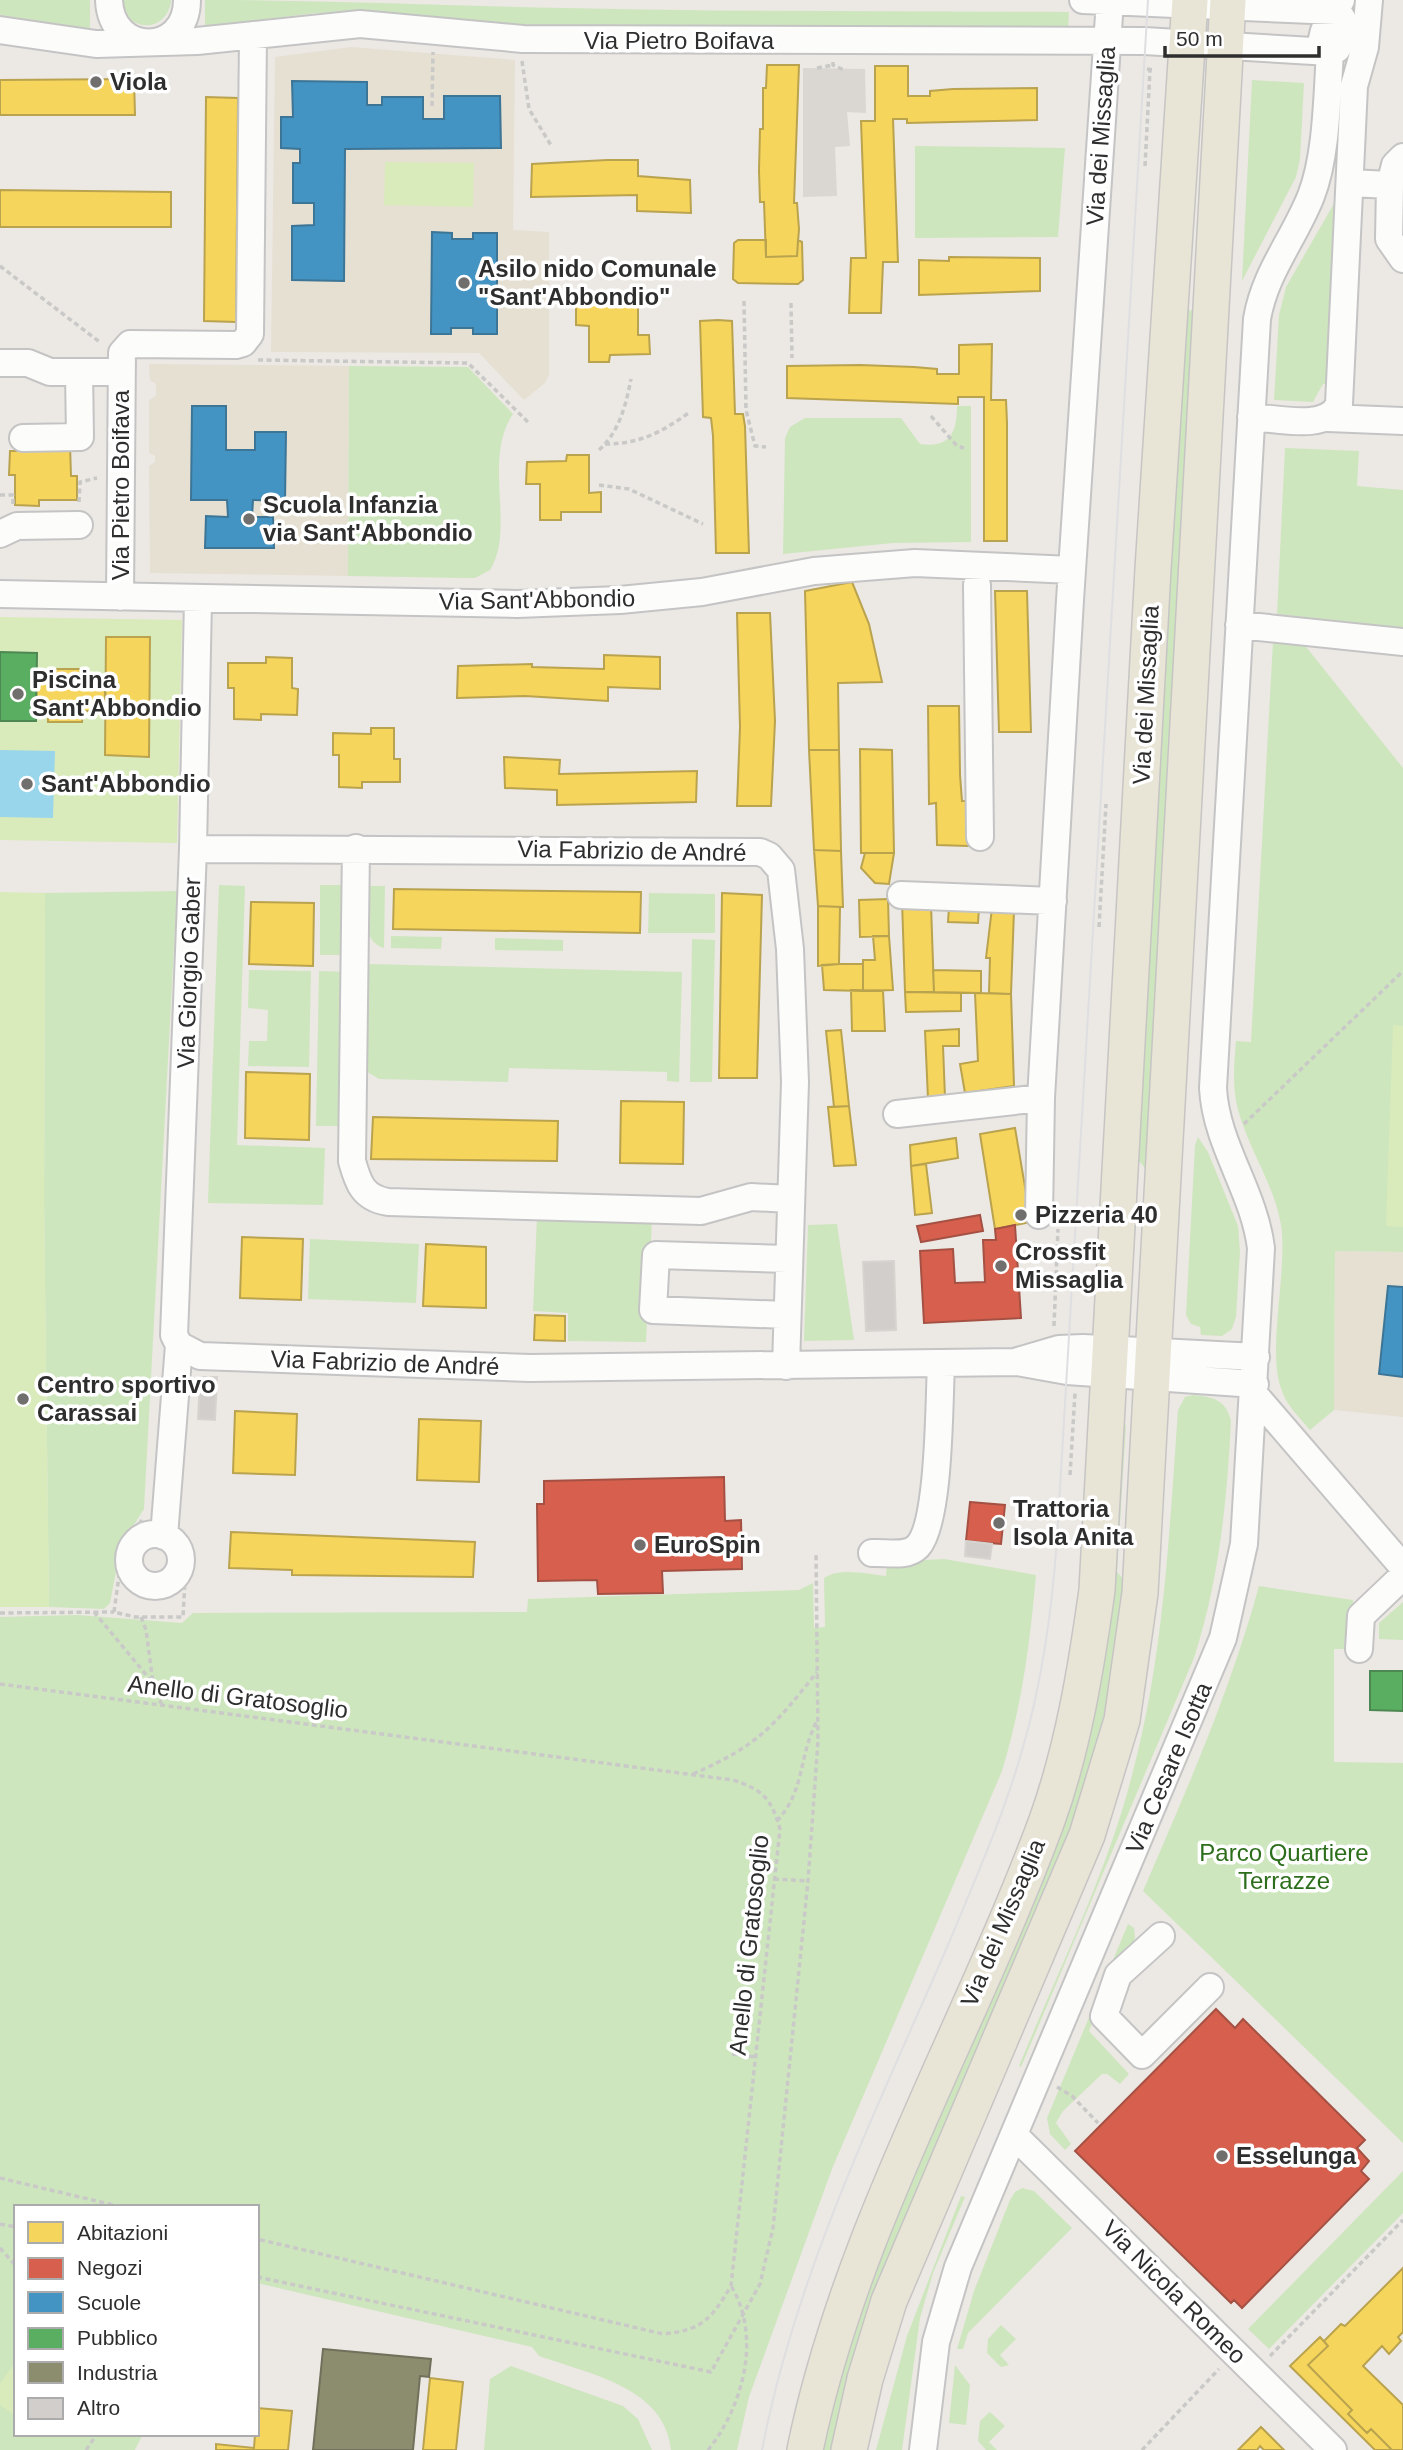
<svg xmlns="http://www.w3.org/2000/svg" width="1403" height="2450" font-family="Arial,sans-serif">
<rect width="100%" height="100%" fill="#ece8e4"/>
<!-- education -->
<path fill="#e6e0d3" d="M351 47 515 60 513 230 549 232V375L545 383 524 400 479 353 271 352 275 57Z
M149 364 349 366 348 576 150 573 149 466 155 462V456L149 453V400L156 396V384L150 380Z
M1335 1251 1403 1252V1417L1334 1410Z"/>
<!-- green -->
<path fill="#cee6be" d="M0 0H90V29L0 15Z
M122 0H171V3C166 24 147 32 129 19Z
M205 0C325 0 445 6 565 8 733 12 901 11 1069 12L1068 31 551 27 371 11 316 13 205 27Z
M1252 80 1304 83 1300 159 1296 177 1242 281Z
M915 146 1065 148 1058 237 915 238Z
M1336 200 1330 384H1323L1313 402 1274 400 1279 315 1286 287Z
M1185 310 1199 311 1142 1291H1138L1146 1169 1137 1159Z
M349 366 468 367 513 414C482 460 516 529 490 570L475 578H463L348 576Z
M957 406H971V542L893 543 783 554 785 438 790 427 805 418H901L920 444C950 448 957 433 957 406Z
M1285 448 1359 451 1357 486 1403 490V628L1277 614Z
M1273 641 1303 643 1403 768V1252L1335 1251 1334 1410 1310 1430C1300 1418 1287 1406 1282 1391 1266 1352 1288 1272 1281 1225 1274 1184 1249 1150 1238 1110 1232 1087 1234 1065 1236 1041L1251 1042Z
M219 885 245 886 237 1145 325 1148 323 1205 208 1203Z
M320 885H352L351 955H320Z
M368 886H385L384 948C359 940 367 907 368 886Z
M177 891 144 1509 121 1545 110 1603 104 1609 49 1607 44 1202 45 893Z
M649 893 715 894V933H648Z
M391 936 442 937 441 949 391 948Z
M495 938 563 940V951L495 950Z
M692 939 715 940 712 1082H690Z
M369 964 682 972 679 1082 667 1081V1072L509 1068 508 1082 379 1079 366 1071Z
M249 970 311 971 309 1067 248 1066 249 1041H267L268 1010 248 1008Z
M319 971 350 972 348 1126H316Z
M1198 1137 1208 1152 1238 1226 1240 1252 1236 1317 1232 1329 1222 1336 1201 1335 1200 1327 1191 1324 1186 1315 1195 1145Z
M537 1216 652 1220 646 1342 568 1341V1313L533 1311Z
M837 1224 854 1340 804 1341 808 1225Z
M310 1239 419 1244 416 1303 308 1299Z
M1193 1395C1214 1397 1226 1400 1231 1421 1227 1503 1219 1580 1194 1658L1021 2067 1019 2066C1058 1971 1105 1878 1131 1779 1164 1657 1169 1535 1178 1410L1185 1397Z
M1122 1425H1126L1117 1572 1125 1581 1113 1679 1079 1810 834 2450H821L842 2368 881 2250 1046 1860Z
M944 1559 1036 1575C1030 1644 1022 1705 1002 1771L832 2169 749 2397 737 2450H671C665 2387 589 2374 539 2356L532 2347 257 2283V2207H16V2434H143L135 2450H0V1617L78 1615 182 1623 193 1613 527 1612 528 1599 799 1590 813 1583 814 1628 825 1627 824 1578C840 1567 868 1574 886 1576L887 1562Z
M1259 1586 1353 1600 1352 1649H1334V1762L1403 1763V2143L1143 1891C1186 1791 1230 1692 1259 1586Z
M1403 1602V1640L1379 1639V1623Z
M1128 1924 1134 1928 1135 1938 1130 1951 1119 1959 1089 2031 1129 2074 1120 2084 1107 2074H1102L1063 2111 1056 2123 1071 2144 1065 2150 1050 2134 1047 2118Z
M1403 2171V2213L1269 2349 1248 2329Z
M1022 2188 1034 2191 1072 2228 968 2333 963 2349H957L974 2291 1010 2200 1015 2192Z
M961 2196 965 2197 933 2273 920 2318 902 2450H876L907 2336Z
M1001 2325 1016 2339 1000 2355 1009 2365 1001 2367 987 2353 988 2339Z
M955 2365 970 2385 966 2425 949 2423Z
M511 2366 623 2406 638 2419 652 2450H484L490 2379Z
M990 2412 1005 2426 989 2442 997 2450H986L978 2441 980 2421Z"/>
<!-- pitch -->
<path fill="#d9eabb" d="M385 162 474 163 473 207 384 205Z
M0 617 182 620 177 843 0 840Z
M0 892 45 893 44 1202 49 1607H0Z
M1393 1025 1403 1026V1227L1386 1226Z
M16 2361V2416L0 2405V2384Z"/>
<!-- plaza -->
<path fill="#dad6d2" d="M803 68 865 69 866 113 847 112 850 146 835 147 837 196 803 197Z"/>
<!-- water -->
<path fill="#99d6ec" d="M0 750 55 751 53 818 0 817Z"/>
<!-- homes -->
<path fill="#f6d55c" stroke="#baa34e" stroke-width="2" d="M767 65H799L794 203H797L799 229 797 256 766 257 764 202H760L759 171 760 129H763V88H766Z
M875 66H908V96H930V91L953 89 1037 88V120L907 123V119H893L898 262H883L881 313H849L851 258H866L861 121H875Z
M134 79 135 115H0V80Z
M206 97 238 98 236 322 204 321Z
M607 160H638V176L690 180 691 213 637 211V195L531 197 532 164Z
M0 190 171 192V227H0Z
M738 240H766V257L797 256 798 240 802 242 803 280 798 284 738 283 733 279 734 243Z
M949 257 1040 258V291L919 295V260L949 261Z
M617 299H638V335H649L650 354 610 355 609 362H589V326L576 325V304H617Z
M718 320 732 321 735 414H743L745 426 749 553H716L713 436 711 418 703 417 700 321Z
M992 344 991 400H1006L1007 423V541H984V397H958V404L787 398V366L860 365 914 367 937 369V374H959V345Z
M70 445 71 476H77V500H39V506L15 505V475H9L10 451H46Z
M567 455H589V493L601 492V512H561V520H540V484H526L527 462 566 461Z
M852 582 869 624 882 682 838 683 839 750H809L805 591Z
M995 591H1027L1031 732H999Z
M737 613H770L775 721 771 806H737L740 727Z
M106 637H150L149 757 105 755Z
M604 655 660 657V689L608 687V701L525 696 457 698 458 666 532 664V667L604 669Z
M266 657 292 658V688L298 689 297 715 261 714V720L234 719V688H228V663H266Z
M49 669H84V680H105V711H83L82 722H48V710L36 709V679H49Z
M928 706H959L960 775 962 801H967L968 846 937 845 936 803 929 804Z
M371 728H394V759H400V782H362V788L339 787V755H333V733L371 734Z
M860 749 892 750 894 853H861Z
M809 750H839L841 851 814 850Z
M504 757 560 760 559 774 697 771 696 802 557 805V790L505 788Z
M814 850 841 851 843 907 818 906Z
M865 853H894L889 884 875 883 861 868Z
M394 889 641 892 640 933 393 929Z
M722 893 762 895 757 1078H719Z
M888 899 889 936 860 937 859 900Z
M902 901 931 905 934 992H905Z
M251 902 314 903 313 966 249 964Z
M818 906 840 907 839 964 818 966Z
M949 907 979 908 978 923 948 922Z
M992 908 1014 910 1011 994 989 993 990 958H986Z
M873 936H889L893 990 863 991V960H875Z
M839 964H863V991L824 990 822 965Z
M933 970 981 971V993L934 992Z
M851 990 883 991 885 1031H852Z
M905 992 961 993V1011L906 1012Z
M975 993 1011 994 1014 1086 965 1093 960 1064 978 1061Z
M959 1029V1046H943L945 1097 928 1099 925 1031Z
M841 1030 849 1106 834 1107 826 1031Z
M246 1072 310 1074 309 1140 245 1138Z
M621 1101 684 1102 683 1164 620 1163Z
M849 1106 856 1165 834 1166 828 1107Z
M373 1117 558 1121 557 1161 371 1159Z
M1015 1128 1031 1222 995 1229 980 1134Z
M956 1138 958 1158 911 1166 910 1145Z
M926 1164 932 1213 915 1215 911 1166Z
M242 1237 303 1239 301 1300 240 1298Z
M426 1244 486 1247V1308L423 1306Z
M535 1315 565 1316V1341L534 1340Z
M235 1411 297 1414 295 1475 233 1473Z
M419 1419 481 1421 479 1482 417 1480Z
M231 1532 475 1542 473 1577 292 1575V1570L229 1568Z
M1403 2268V2332L1398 2337 1401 2341 1389 2354 1382 2346 1363 2366 1403 2405V2450H1392L1371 2429 1367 2433 1348 2414 1352 2410 1308 2365 1328 2346 1324 2341 1341 2324 1345 2326Z
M1320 2337 1328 2346 1308 2365 1352 2410 1348 2414 1367 2433 1371 2429 1392 2450H1375L1290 2366Z
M430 2378 463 2382 456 2450H423Z
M257 2408 292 2411 288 2450H216V2444L254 2448Z
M1261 2427 1284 2450H1264L1260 2446 1257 2450H1238Z"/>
<!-- shops -->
<path fill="#d6604d" stroke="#a45144" stroke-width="2" d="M980 1215 983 1231 921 1242 917 1226Z
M1015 1225 1021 1318 924 1323 920 1251 953 1249 955 1283 985 1282 983 1240H996L995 1229Z
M724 1477 725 1521 741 1520 742 1569 662 1571 663 1593 598 1594 597 1580 538 1581 537 1504H544V1481Z
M970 1502 1005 1505 1001 1544 966 1541Z
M1216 2009 1235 2028 1243 2019 1365 2140 1357 2148 1369 2161 1361 2171 1369 2179 1242 2308 1234 2300 1231 2303 1075 2151Z"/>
<!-- schools -->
<path fill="#4393c3" stroke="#3d7596" stroke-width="2" d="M292 81 367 82V105H382V97H423V119H444V96H500L501 148 345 149 344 281 292 280V226L314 225V203H293V163H300V149L281 148V117H293Z
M432 232 452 233V239H473V233H497V334H473V328H451V334H431Z
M192 406H226V450H255V432H286L285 501 253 500 252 517H273L274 548H205L206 516 228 517 227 500H191Z
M1388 1286 1403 1287V1377L1379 1374Z"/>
<!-- public -->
<path fill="#5aae61" stroke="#4d8852" stroke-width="2" d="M0 652 37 653 36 721H0Z
M1370 1671H1403V1711L1370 1710Z"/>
<!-- industry -->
<path fill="#8c8c6e" stroke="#70705b" stroke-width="2" d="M323 2349 431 2359 429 2377 420 2376 413 2450H313Z"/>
<!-- building -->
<path fill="#d1cecb" stroke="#d7d4d0" stroke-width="2" d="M894 1261 896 1330 866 1331 863 1262Z
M200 1377H217L215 1420 198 1419Z
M966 1541 992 1544 990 1559 965 1556Z"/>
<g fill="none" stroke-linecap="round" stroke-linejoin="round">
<defs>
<path id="minor" d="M109 0C111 57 187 56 187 0
M0 30 96 44 197 41 360 24 523 39 1144 41 1330 52 1337 49C1345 37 1349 22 1336 11L1083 0
M1350 183 1390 185 1389 239 1403 259
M1390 185 1395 165 1403 157
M0 363H28L50 372H121
M1251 417C1275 418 1328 432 1339 404L1354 86 1365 47 1369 0
M1328 418 1403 421
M23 438 80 437 79 372
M0 534 17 526 79 525
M977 585 980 837
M0 594 517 604 620 600 702 592 814 571 915 563 1072 570
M120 597 122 353 130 344 236 345 243 343 250 334 253 35
M1239 625 1403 642
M356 848 352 1161C358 1183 363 1198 388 1202L701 1211 751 1197 790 1199
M193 849 760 852 769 856 781 870 790 949 795 1082 786 1366
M901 895 1053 901
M897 1114 1041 1098
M1039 1215 1041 1098 1070 600 1110 0
M787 1315 653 1310 656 1255 788 1259
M179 1345 200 1356 530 1368 1017 1362 1067 1371 1255 1384
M179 1345 174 1335 193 849 198 599
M1018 1361 1059 1349 1083 1348 1256 1357
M1254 1394 1403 1567
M129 1560a26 26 0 1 1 52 0a26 26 0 1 1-52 0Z
M164 1536 179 1345
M872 1553C887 1552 907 1558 918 1546 940 1522 939 1400 941 1364
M1359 1649 1361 1616 1403 1576
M1161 1936 1118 1975 1104 2016 1142 2055 1210 1987
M1014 2135 1333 2450
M923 2450 936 2342 958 2267 1223 1638 1244 1544 1261 1248C1254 1191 1216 1145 1213 1088L1257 319C1265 272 1294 239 1311 196 1327 155 1327 96 1330 52L1322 39C1325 21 1334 15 1341 0"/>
<path id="major" d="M805 2450C850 2230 968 2033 1046 1823 1073 1749 1086 1669 1097 1590L1153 569 1190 0
M849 2450 865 2379 889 2301 1087 1835 1122 1720 1140 1593 1228 0"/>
</defs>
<!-- minor casing -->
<use href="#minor" stroke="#c5c4c5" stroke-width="30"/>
<!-- major casing -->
<use href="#major" stroke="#c6c5c4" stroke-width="38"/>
<!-- path -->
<path stroke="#c9c9c8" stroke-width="3.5" stroke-dasharray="5 3.5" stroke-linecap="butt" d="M522 61 529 109 552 147
M833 62V65L844 70
M817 68 833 65
M1147 69 1155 70
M432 106 433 52
M1145 166 1150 70
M0 266 101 343
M744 301 746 410 755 446 766 447
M791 303 792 358
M258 360 468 363 528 422
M931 416 957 446 964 448
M605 444C640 444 662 432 690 412
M599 450C619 432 626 405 631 379
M599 485 629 489 703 524
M0 495H13V504
M79 502 80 482 97 478
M1099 927 1106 804
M1244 1124 1403 971
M1054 1326 1058 1229
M1070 1475 1075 1393
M142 1520 123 1547 114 1612 135 1617H183L187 1542
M94 1612 148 1677 162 1705
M0 1613 114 1612
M141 1617 146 1630 153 1683
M0 1684 733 1780C763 1790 771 1798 780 1829L731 2286C711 2319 703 2330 663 2334L257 2239
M693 1774C759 1745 774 1726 817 1672
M777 1821C806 1789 798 1757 817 1721
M774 1879 807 1881
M732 2054 755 2057
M1057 2087 1072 2096 1098 2123
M0 2178 122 2207
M0 2224 16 2227
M0 2248 16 2266
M257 2277 711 2372 760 2284 773 2228 808 1881 818 1741 816 1554
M1270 2356 1403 2220
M86 2450 97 2434
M708 2450C743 2407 762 2336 731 2286
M1142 2450 1219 2369"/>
<!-- minor -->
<use href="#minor" stroke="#fcfcfb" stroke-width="26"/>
<!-- major -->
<use href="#major" stroke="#e8e4d6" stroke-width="35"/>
<!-- tram -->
<path stroke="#dfdfe1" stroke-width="2" d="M762 2450C796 2273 877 2109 948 1945 975 1880 1004 1815 1023 1747 1043 1679 1052 1610 1057 1539L1148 0"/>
</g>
<!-- markers -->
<g fill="#706f6e" stroke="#fff" stroke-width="2.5">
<circle cx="96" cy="82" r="7"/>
<circle cx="464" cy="283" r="7"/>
<circle cx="249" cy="519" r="7"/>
<circle cx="18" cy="694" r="7"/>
<circle cx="27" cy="784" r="7"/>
<circle cx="1021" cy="1215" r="7"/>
<circle cx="1001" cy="1266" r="7"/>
<circle cx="23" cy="1399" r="7"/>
<circle cx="999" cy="1523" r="7"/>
<circle cx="640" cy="1545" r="7"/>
<circle cx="1222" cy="2156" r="7"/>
</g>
<g text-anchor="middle" stroke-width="7" stroke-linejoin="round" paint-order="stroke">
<!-- street labels -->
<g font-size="24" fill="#2e2e2e" stroke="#fff">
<text x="679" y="49">Via Pietro Boifava</text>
<text transform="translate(1101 136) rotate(-86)" y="8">Via dei Missaglia</text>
<text transform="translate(121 485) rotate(-90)" y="8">Via Pietro Boifava</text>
<text transform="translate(537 600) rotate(-1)" y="8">Via Sant'Abbondio</text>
<text transform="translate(1146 695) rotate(-87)" y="8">Via dei Missaglia</text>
<text transform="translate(632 851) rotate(1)" y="8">Via Fabrizio de André</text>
<text transform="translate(189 973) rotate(-88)" y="8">Via Giorgio Gaber</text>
<text transform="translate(385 1363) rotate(2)" y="8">Via Fabrizio de André</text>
<text transform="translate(238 1697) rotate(7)" y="8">Anello di Gratosoglio</text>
<text transform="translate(1169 1768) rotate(-67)" y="8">Via Cesare Isotta</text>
<text transform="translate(1003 1923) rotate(-67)" y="8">Via dei Missaglia</text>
<text transform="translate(749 1945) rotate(-84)" y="8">Anello di Gratosoglio</text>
<text transform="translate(1174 2292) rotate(45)" y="8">Via Nicola Romeo</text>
</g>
<!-- poi labels -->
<g font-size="24" font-weight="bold" fill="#2e2e2e" stroke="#fff" text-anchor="start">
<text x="110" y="90">Viola</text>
<text x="478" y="277">Asilo nido Comunale<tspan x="478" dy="28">"Sant'Abbondio"</tspan></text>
<text x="263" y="513">Scuola Infanzia<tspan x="263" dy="28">via Sant'Abbondio</tspan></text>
<text x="32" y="688">Piscina<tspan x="32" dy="28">Sant'Abbondio</tspan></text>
<text x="41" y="792">Sant'Abbondio</text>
<text x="1035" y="1223">Pizzeria 40</text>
<text x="1015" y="1260">Crossfit<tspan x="1015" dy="28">Missaglia</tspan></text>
<text x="37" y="1393">Centro sportivo<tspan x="37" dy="28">Carassai</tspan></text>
<text x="1013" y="1517">Trattoria<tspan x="1013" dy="28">Isola Anita</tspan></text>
<text x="654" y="1553">EuroSpin</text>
<text x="1236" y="2164">Esselunga</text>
</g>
<!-- park labels -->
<g font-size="24" fill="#2c6e1b" stroke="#fff">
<text x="1284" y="1861">Parco Quartiere<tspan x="1284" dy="28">Terrazze</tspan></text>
</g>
</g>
<!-- legend -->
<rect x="14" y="2205" width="245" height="231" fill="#ffffff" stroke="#ababab" stroke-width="2"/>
<rect x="28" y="2222" width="35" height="21" fill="#f6d55c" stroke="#ababab" stroke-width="2"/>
<text x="77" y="2240" font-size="21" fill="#2e2e2e">Abitazioni</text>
<rect x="28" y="2258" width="35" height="21" fill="#d6604d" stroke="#ababab" stroke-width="2"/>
<text x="77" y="2275" font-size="21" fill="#2e2e2e">Negozi</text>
<rect x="28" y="2292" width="35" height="21" fill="#4393c3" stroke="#ababab" stroke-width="2"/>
<text x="77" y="2310" font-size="21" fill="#2e2e2e">Scuole</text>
<rect x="28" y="2328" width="35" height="21" fill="#5aae61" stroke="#ababab" stroke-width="2"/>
<text x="77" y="2345" font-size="21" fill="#2e2e2e">Pubblico</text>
<rect x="28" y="2362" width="35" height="21" fill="#8c8c6e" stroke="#ababab" stroke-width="2"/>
<text x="77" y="2380" font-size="21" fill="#2e2e2e">Industria</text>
<rect x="28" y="2398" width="35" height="21" fill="#d1cecb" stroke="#ababab" stroke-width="2"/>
<text x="77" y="2415" font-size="21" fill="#2e2e2e">Altro</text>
<!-- scale -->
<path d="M1165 46v10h154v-10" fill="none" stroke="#2e2e2e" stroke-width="3.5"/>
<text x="1176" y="46" font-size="21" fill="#2e2e2e" stroke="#ffffff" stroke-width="5" paint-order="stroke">50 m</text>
</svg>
